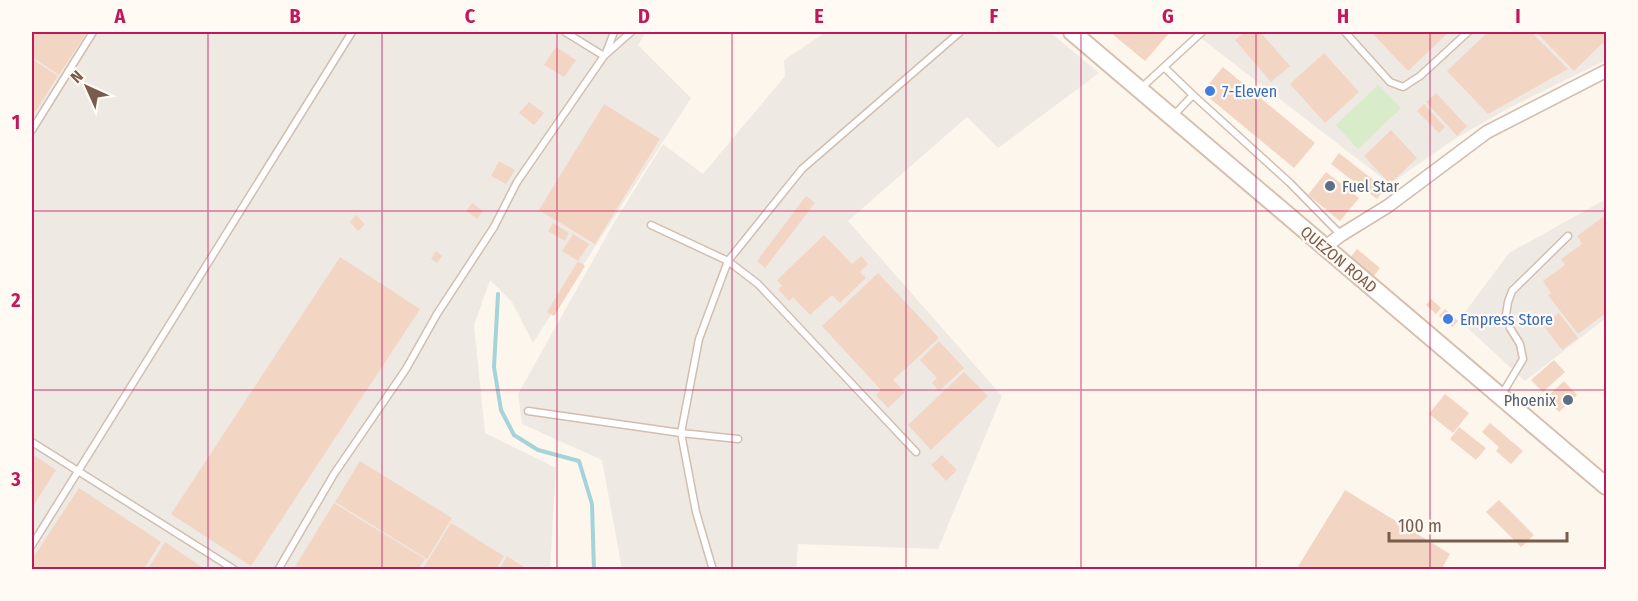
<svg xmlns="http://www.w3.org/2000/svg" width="1638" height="601" font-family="'Fira Sans Condensed',sans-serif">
<rect width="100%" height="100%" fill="#fdf6ec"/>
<!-- industrial -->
<path fill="#efe9e4" d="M32 32H646L638 45 691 98 533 343 512 302 490 280 474 325 485 433 556 468 550 569H32Z
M826 32H1050L1099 73 998 148 967 117 848 221 1002 396 938 549 798 544 796 569H622L602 460 522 424 518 394 615 221 663 144 703 174 785 76 784 60Z
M1193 32H1606V60L1509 108 1456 138 1390 184Z
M1606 199V318L1525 381 1459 320 1509 253Z"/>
<!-- green -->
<path fill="#d8ecc9" d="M1378 85 1401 108 1358 149 1336 125Z"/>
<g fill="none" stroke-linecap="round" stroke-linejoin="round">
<!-- stream -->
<path stroke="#a5d3da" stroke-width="4" d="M498 294 494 367 501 410 514 435 538 450 579 461 592 504 594 570"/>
</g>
<!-- building -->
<path fill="#f3d5c3" d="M32 32H87L59 75 32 57Z
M1113 32H1170L1145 61 1111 33Z
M1245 32H1260L1290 66 1271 82 1235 40Z
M1371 32H1449L1408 71Z
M1488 32H1531L1568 69 1488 114 1447 71Z
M1536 32H1601L1606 38V40L1574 71Z
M556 47 576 60 564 77 544 65Z
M1324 53 1359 92 1325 123 1290 84Z
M32 59 58 76 32 117Z
M1223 67 1315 143 1294 168 1202 92Z
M1436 93 1467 126 1457 136 1426 102Z
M529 102 544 113 534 125 519 113Z
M604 104 660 139 595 244 539 210Z
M1424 104 1445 127 1439 133 1417 111Z
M1391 130 1417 158 1390 184 1364 156Z
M1339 153 1385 189 1377 199 1331 164Z
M499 161 515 170 506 184 491 176Z
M1326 172 1359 198 1340 221 1308 195Z
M806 196 815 203 765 268 757 261Z
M472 203 483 211 477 219 466 211Z
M356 215 365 224 358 231 350 222Z
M1606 215V313L1578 334 1548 295 1551 293 1543 281 1565 265 1561 259 1582 244 1577 236Z
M553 223 569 233 565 241 548 231Z
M573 234 589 244 578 261 562 251Z
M824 235 852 264 861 256 868 264 860 272 866 278 840 303 832 295 810 315 793 297 789 301 778 289 782 286 777 280Z
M1357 249 1380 268 1374 276 1350 258Z
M436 251 442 256 437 263 431 259Z
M340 257 420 309 251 566 171 514Z
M578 261 585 266 554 316 547 312Z
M878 273 939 338 893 380 905 392 888 408 876 395 881 390 822 326Z
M1431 299 1441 308 1436 314 1426 305Z
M1445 309 1458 321 1452 327 1439 316Z
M1559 313 1578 338 1562 350 1543 325Z
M939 341 964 368 939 391 932 383 937 378 920 360Z
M1554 360 1565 372 1543 392 1531 380Z
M964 372 988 396 931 450 908 425Z
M1564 381 1577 395 1559 412 1546 398Z
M1445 394 1469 413 1453 433 1429 414Z
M1490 423 1523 451 1511 464 1496 451 1499 447 1482 432Z
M1459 427 1486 448 1476 460 1450 439Z
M32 454 56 470 32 508Z
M942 455 957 470 946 481 931 465Z
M360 461 452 518 427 559 335 502Z
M79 488 161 542 143 570H32V559Z
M1345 490 1450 554 1441 570H1296Z
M1499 500 1534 535 1521 547 1486 512Z
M334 503 425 559 418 570H293Z
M451 523 504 556 496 570H422Z
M165 542 206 570H147Z
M507 556 528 570H499Z"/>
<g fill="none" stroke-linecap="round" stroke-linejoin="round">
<defs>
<path id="lane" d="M565 32 604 56
M1345 32 1390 82 1403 87 1420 76 1468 32
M606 53 614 32
M1164 67 1193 95
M1140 89 1202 32
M1173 116 1193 95 1290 183 1341 235
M32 130 93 32
M651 225 728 261 758 284 916 452
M1501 396 1523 359 1520 344 1510 328 1506 315 1508 302 1512 291 1568 236
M528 411 681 433 738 439
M32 442 235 570
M32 545 352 32
M278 570 334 474 406 369 437 314 494 227 517 182 604 56 631 32
M713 570 696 512 681 433 699 339 728 261 802 169 960 32"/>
<path id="street" d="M1325 247 1341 235 1388 206 1487 132 1606 71"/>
<path id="secondary" d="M1072 32 1606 486"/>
</defs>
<!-- lane casing -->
<use href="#lane" stroke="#d1beb0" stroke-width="9"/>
<!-- street casing -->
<use href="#street" stroke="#d1beb0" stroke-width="15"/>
<!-- secondary casing -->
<use href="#secondary" stroke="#d6c0b0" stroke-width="20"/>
<!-- lane -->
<use href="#lane" stroke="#fff" stroke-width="6"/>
<!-- street -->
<use href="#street" stroke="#fff" stroke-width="12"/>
<!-- secondary -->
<use href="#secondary" stroke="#fff" stroke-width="16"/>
</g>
<!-- grid -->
<path fill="none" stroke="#c2185b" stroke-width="1.5" stroke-opacity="0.55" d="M208 32V570M382 32V570M557 32V570M732 32V570M906 32V570M1081 32V570M1256 32V570M1430 32V570M32 211H1606M32 390H1606"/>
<!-- markers -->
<g fill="#3f7fe0" stroke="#fffaf3" stroke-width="2">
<circle cx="1210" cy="91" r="6"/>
<circle cx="1448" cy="319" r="6"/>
</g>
<g fill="#5c6f8a" stroke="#fffaf3" stroke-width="2">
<circle cx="1330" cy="186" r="6"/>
<circle cx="1568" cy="400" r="6"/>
</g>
<g text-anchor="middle" stroke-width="4.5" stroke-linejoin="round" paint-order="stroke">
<!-- shop labels -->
<g font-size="16" fill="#366cbe" stroke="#fffaf3" text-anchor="start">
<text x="1222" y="97">7-Eleven</text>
<text x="1460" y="325">Empress Store</text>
</g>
<!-- service labels -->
<g font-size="16" fill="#4e5e75" stroke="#fffaf3" text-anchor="start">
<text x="1342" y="192">Fuel Star</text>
<text x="1556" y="406" text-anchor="end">Phoenix</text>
</g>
<!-- street labels -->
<g font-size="16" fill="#7a5c4d" stroke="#fffaf3">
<text transform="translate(1339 259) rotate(40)" y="6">QUEZON ROAD</text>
</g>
</g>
<!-- border -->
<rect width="1638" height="601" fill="none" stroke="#fffaf3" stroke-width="66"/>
<!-- north arrow -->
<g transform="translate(87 87) rotate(315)" stroke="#fffaf3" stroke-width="4.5" paint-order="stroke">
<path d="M0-4.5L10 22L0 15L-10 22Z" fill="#7a5c4d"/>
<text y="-9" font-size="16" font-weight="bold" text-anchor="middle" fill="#7a5c4d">N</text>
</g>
<!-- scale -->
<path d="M1389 532v9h178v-9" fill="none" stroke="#7a5c4d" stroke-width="3"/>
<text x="1398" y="532" font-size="18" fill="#7a5c4d" stroke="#fffaf3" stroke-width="4.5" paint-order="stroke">100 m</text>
<rect x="33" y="33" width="1572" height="535" fill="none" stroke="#c2185b" stroke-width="2"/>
<g font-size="20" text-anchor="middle" font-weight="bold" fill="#c2185b">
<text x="120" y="23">A</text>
<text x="295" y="23">B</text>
<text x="470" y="23">C</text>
<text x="644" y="23">D</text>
<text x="819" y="23">E</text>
<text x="994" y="23">F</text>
<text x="1168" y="23">G</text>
<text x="1343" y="23">H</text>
<text x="1518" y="23">I</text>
<text x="16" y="129">1</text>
<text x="16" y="307">2</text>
<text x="16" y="486">3</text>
</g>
</svg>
